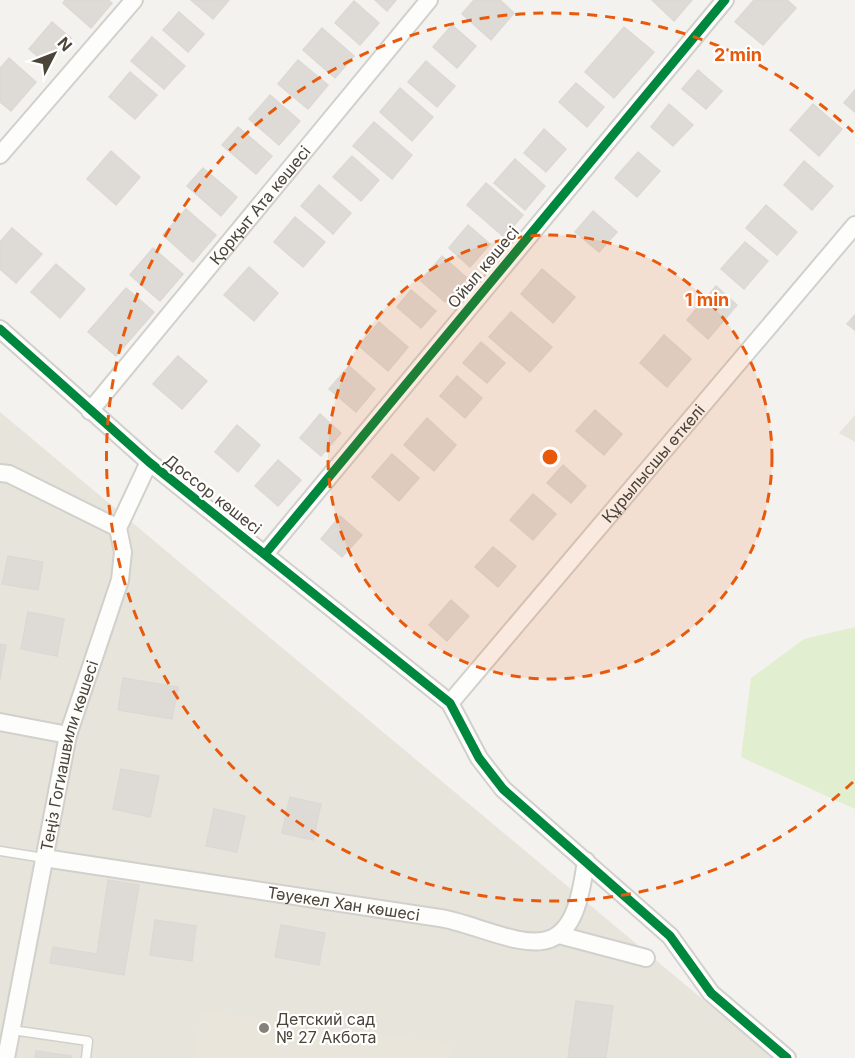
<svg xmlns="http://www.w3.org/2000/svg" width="855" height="1058" font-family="Inter,sans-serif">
<rect width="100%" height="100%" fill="#f4f2ee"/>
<!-- residential -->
<path fill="#e7e4dc" d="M0 412 773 1058H0Z
M855 415V442L839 433Z"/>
<!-- education -->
<path fill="#eae5da" d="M202 1011 452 1044 450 1058H195Z"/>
<!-- green -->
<path fill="#e1eecf" d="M855 627V809L741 757 751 678 804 639Z"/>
<!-- building -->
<path fill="#dedbd6" stroke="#dcd9d4" stroke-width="1.5" d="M65 0H108L112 3 91 28 63 3Z
M191 0H229L213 19Z
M375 0H396L387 11Z
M474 0H500L514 13 491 40 462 14Z
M652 0H692L674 21Z
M754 0H787L796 8 763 45 735 22Z
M354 1 379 23 360 45 335 23Z
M179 12 204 34 188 52 163 30Z
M52 22 71 38 48 65 29 49Z
M452 25 476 46 457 68 433 47Z
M624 27 654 52 614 98 585 72Z
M322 28 354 56 335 78 303 50Z
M152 37 185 66 164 89 131 61Z
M9 58 36 82 11 111 0 102V68Z
M298 60 328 85 308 109 278 84Z
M426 61 455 86 437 107 408 82Z
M698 70 722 91 706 109 682 89Z
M130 72 157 95 135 119 109 97Z
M576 83 604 107 587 127 559 102Z
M400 88 433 117 412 141 380 112Z
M855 90V112L844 103Z
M270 95 300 121 279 145 249 119Z
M669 104 693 125 673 146 651 127Z
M813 104 842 129 819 156 790 130Z
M374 122 412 155 392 179 353 146Z
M238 127 272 156 256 174 222 145Z
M544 129 566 149 546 172 524 153Z
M111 151 140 177 116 205 87 179Z
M638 152 660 171 637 197 615 178Z
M352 156 379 180 361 201 333 177Z
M515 159 545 186 525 210 494 183Z
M804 161 833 186 812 210 784 185Z
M203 168 237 197 221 216 187 186Z
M486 183 523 215 504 237 467 205Z
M319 185 351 213 333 234 301 206Z
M766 205 797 232 777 255 746 228Z
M186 209 216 235 193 262 163 235Z
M593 211 617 232 599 252 575 232Z
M295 217 325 242 303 267 274 242Z
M468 225 490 244 470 267 449 248Z
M12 228 42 254 16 283 0 269V242Z
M745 242 768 261 744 289 721 269Z
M153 248 183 274 160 301 130 275Z
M442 256 467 278 445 302 421 281Z
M56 264 85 289 60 318 31 292Z
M249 267 278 293 254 321 224 295Z
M542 269 575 297 553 323 521 294Z
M716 286 737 305 708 339 687 320Z
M126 288 154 312 116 356 88 332Z
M411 290 436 311 421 328 397 307Z
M511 312 552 347 530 372 489 337Z
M855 315V330L847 324Z
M379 322 408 347 388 371 359 346Z
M664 335 691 359 667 387 640 363Z
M481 342 505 363 487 383 463 363Z
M178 356 207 381 182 409 153 384Z
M349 366 375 389 356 412 329 389Z
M457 376 482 398 465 418 440 396Z
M595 410 622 434 604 455 576 431Z
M320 414 341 433 321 456 300 438Z
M427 418 456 445 434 471 404 445Z
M237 425 260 445 238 472 215 452Z
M392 454 419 478 399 501 372 477Z
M278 460 301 480 278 506 255 486Z
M563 465 586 486 571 503 547 483Z
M533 494 556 514 533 540 510 520Z
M340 516 362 535 342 557 321 539Z
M493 547 516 566 498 587 475 567Z
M8 556 43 562 38 590 2 584Z
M451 600 469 616 447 641 429 625Z
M28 612 64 619 57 656 21 649Z
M0 644 6 645 0 679Z
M123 678 178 687 172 719 118 710Z
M121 769 159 776 150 817 113 809Z
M290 797 321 804 313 840 282 833Z
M214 809 245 816 237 852 206 846Z
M108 880 139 885 124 975 50 963 53 947 97 954Z
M155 920 196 926 192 961 150 955Z
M281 925 325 933 319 965 275 957Z
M576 1001 613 1006 606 1058H568Z
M36 1051 72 1056 71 1058H35Z"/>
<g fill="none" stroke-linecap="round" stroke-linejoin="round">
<defs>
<path id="service" d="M0 851 44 858
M12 1030 88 1041 86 1058"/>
<g id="minor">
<path d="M0 155 134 0"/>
<path d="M0 329 149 462 450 703 479 758 503 789 670 936 711 993 787 1058"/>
<path id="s1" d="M90 411 429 0"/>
<path d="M0 473 9 474 118 528"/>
<path d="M265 554 725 0"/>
<path id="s2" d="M450 703 855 225"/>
<path d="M0 722 68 735"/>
<path id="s3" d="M44 858C176 878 308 898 440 918 470 922 523 950 550 939 577 929 582 887 586 861"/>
<path d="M559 935 646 958"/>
<path id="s4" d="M6 1058 68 735 120 580 123 552 118 528 149 462"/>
</g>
</defs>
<!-- service casing -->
<use href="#service" stroke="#d2d0cb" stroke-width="11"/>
<!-- minor casing -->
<use href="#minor" stroke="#d2d0cb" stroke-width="20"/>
<!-- service -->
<use href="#service" stroke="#fdfdfc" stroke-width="8"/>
<!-- minor -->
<use href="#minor" stroke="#fdfdfc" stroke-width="16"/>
<defs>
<path id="cycleway" d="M0 329 149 462 450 703 479 758 503 789 670 936 711 993 787 1058
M265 554 725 0"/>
</defs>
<!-- cycleway casing -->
<use href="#cycleway" stroke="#fff" stroke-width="13"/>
<!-- cycleway -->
<use href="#cycleway" stroke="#00873e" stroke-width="9"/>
</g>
<!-- distance rings -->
<circle cx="550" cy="457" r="222" fill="#e8590c" fill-opacity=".12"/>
<g fill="none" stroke="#e8590c" stroke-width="3" stroke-dasharray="10 8">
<circle cx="550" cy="457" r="222"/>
<path d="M853 782A444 444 0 1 1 853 132"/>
</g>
<!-- markers -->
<circle fill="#868178" stroke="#fff" stroke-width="2" cx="264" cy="1028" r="6"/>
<g text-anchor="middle" stroke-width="4.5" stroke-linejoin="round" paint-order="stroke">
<!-- street labels -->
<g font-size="16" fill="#4b4439" stroke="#fff">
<text dy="6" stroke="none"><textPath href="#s1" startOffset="267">Қорқыт Ата көшесi</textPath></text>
<text transform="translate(483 267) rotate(-50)" y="6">Ойыл көшесі</text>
<text dy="6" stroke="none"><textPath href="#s2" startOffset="314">Құрылысшы өткелі</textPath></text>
<text transform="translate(213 494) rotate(38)" y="6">Доссор көшесі</text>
<text dy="6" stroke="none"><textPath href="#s4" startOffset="309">Теңіз Гогиашвили көшесі</textPath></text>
<text dy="6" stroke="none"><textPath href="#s3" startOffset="303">Тәуекел Хан көшесі</textPath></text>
</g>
<!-- poi labels -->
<g font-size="16" fill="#4b4439" stroke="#fff" text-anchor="start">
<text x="276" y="1025">Детский сад<tspan x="276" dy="18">№ 27 Акбота</tspan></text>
</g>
</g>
<circle cx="550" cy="457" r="9" fill="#e8590c" stroke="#fff" stroke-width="3"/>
<g font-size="18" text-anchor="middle" font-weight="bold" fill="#e8590c" stroke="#fff" stroke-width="4.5" stroke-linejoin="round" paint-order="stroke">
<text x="738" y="61">2 min</text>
<text x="707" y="306">1 min</text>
</g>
<!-- north arrow -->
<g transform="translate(54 54) rotate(48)" stroke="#ffffff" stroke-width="4.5" paint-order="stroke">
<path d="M0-4.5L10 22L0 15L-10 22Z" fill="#4b4439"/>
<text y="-9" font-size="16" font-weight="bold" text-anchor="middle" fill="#4b4439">N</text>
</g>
</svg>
